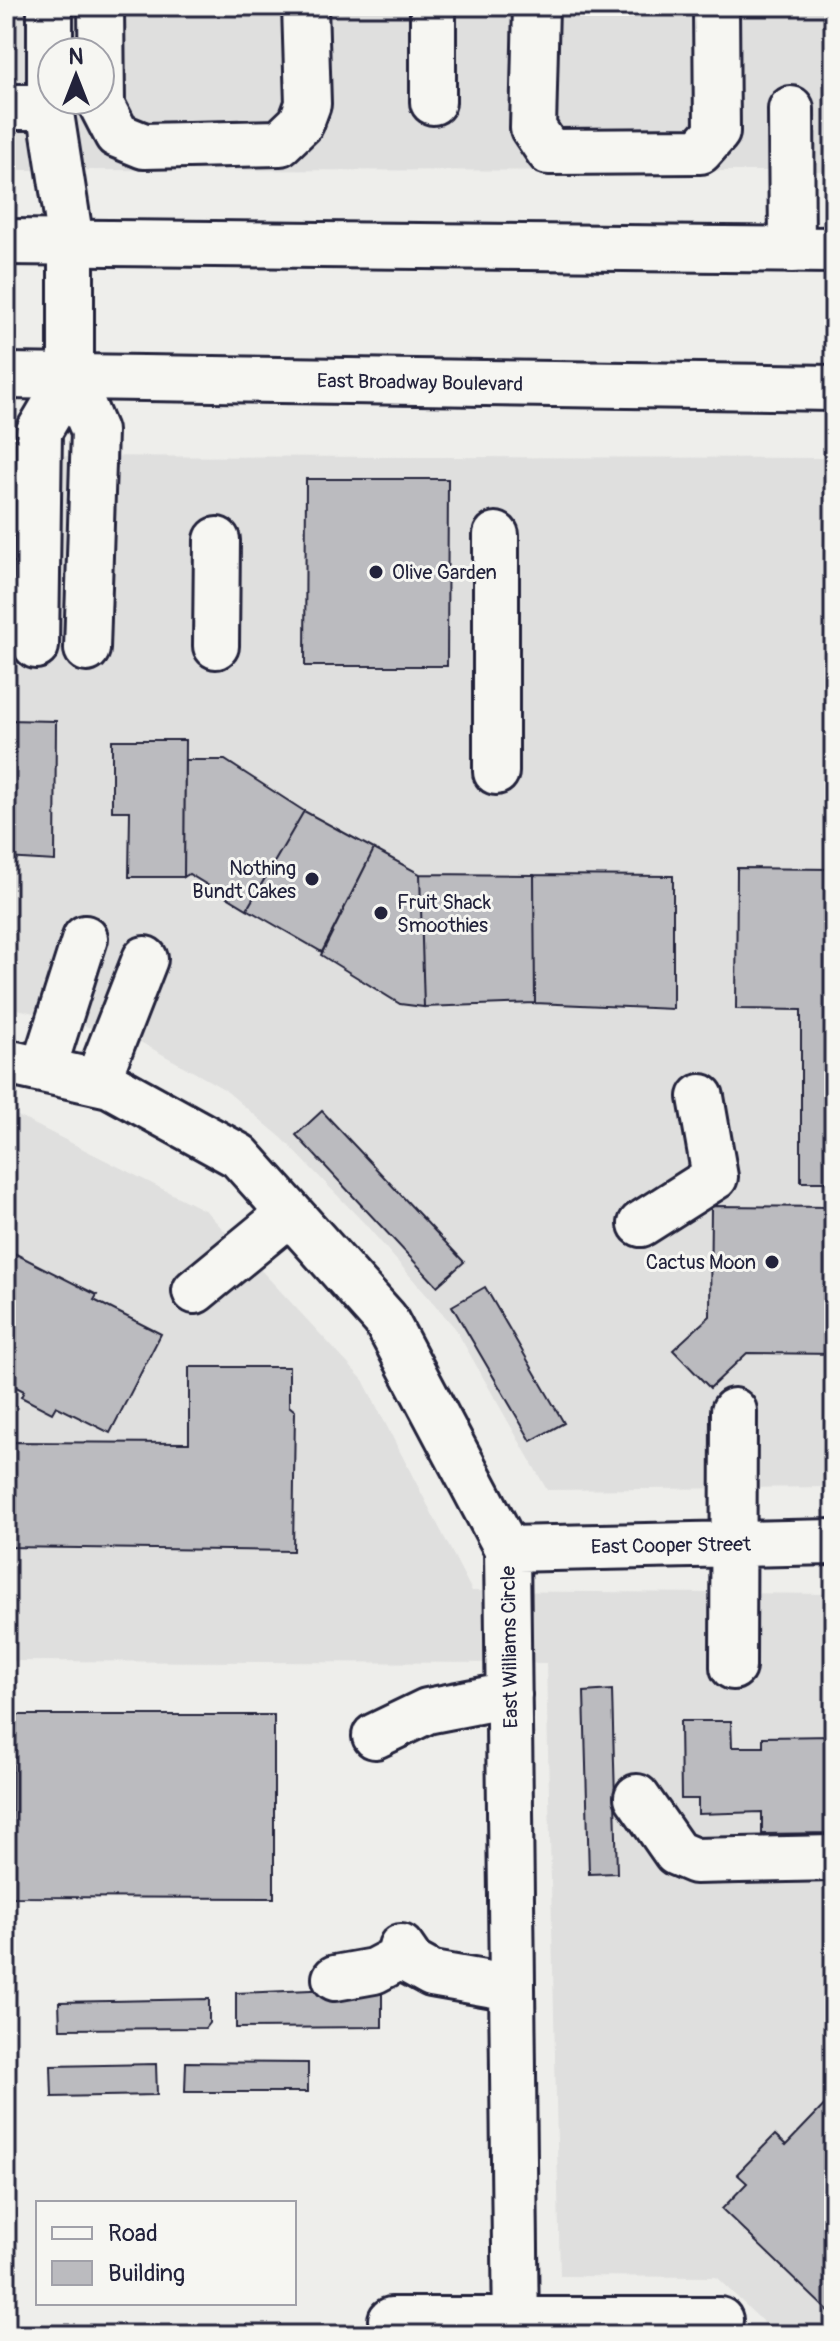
<svg xmlns="http://www.w3.org/2000/svg" width="840" height="2341" font-family="Pangolin,sans-serif">
<rect width="100%" height="100%" fill="#eeeeeb"/>
<filter id="ink" filterUnits="userSpaceOnUse"><feTurbulence type="fractalNoise" baseFrequency=".0125" numOctaves="2"/><feDisplacementMap in="SourceGraphic" scale="16" xChannelSelector="R" yChannelSelector="G"/><feConvolveMatrix kernelMatrix="1 2 1 2 8 2 1 2 1" color-interpolation-filters="sRGB"/></filter>
<g filter="url(#ink)">
<!-- built -->
<path fill="#dfdfde" fill-rule="evenodd" d="M6 6H834V171L6 170ZM52 52H100V100H52Z
M6 456 834 458V1487L547 1490 455 1328 366 1225 283 1139 224 1089 135 1039 6 1006Z
M6 1110 206 1211 363 1380 472 1591 834 1594V2335H777L716 2277 560 2276 546 1663 6 1661Z"/>
<!-- building -->
<path fill="#bbbbbf" stroke="#22223b" stroke-width="2" d="M306 479H448L447 666H305Z
M6 720 56 721 55 861 6 858Z
M112 740H185L184 877H129L130 811H112Z
M185 760H225L304 811 247 909 189 874 184 877Z
M304 811 374 849 322 952 247 909Z
M374 849 420 874 424 1007 400 1004 321 955Z
M737 868 834 869V1182H801V1010L736 1009Z
M420 874 534 875 535 1003 424 1007Z
M534 875 673 876V1009L535 1003Z
M322 1111 464 1262 437 1286 296 1135Z
M711 1206 834 1207V1354L747 1353 710 1388 673 1350 710 1316Z
M6 1249 97 1295 94 1300 161 1334 110 1433 56 1406 52 1413 21 1397 24 1391 6 1382Z
M485 1287 564 1423 531 1441 452 1306Z
M189 1367H289V1406L295 1411 293 1551 6 1547V1442L189 1443Z
M612 1690 617 1873 589 1874 584 1692Z
M13 1715H274V1898L12 1897Z
M680 1721H731L732 1747H763V1737L834 1736V1833L762 1834V1812L698 1814V1799H681Z
M335 1989H382V2027L236 2028V1993Z
M209 1999V2023L205 2028 60 2029 59 2002Z
M186 2062 308 2063V2092H185Z
M156 2064 157 2095 52 2097 51 2066Z
M834 2095V2317L722 2209 747 2183 737 2174 775 2135 786 2145Z"/>
<g fill="none" stroke-linecap="round" stroke-linejoin="round">
<defs>
<path id="minor" d="M50 6V107L71 242V377L94 431 87 649
M101 6 102 106 117 135 144 146 280 143 301 123 308 104 305 6
M433 6V102
M536 6 533 128 549 152 700 151 717 132 716 6
M6 107H50
M791 109 792 250
M496 535V772
M36 646 39 431 71 377
M216 646 217 540
M6 1062 110 1085 239 1156 385 1319 507 1549 516 2335
M43 1070 85 938
M97 1082 145 959
M641 1224 715 1177 701 1097
M195 1291 290 1213
M507 1549 834 1542
M733 1667 734 1411
M375 1736 427 1711 509 1695
M637 1797 676 1853 695 1861 834 1858
M401 1947 412 1963 432 1974 512 1988
M335 1978 374 1971 406 1954
M391 2320H720"/>
<path id="major" d="M6 242 834 250
M6 376 834 388"/>
</defs>
<!-- minor casing -->
<use href="#minor" stroke="#22223b" stroke-width="50"/>
<!-- major casing -->
<use href="#major" stroke="#22223b" stroke-width="50"/>
<!-- minor -->
<use href="#minor" stroke="#f6f6f2" stroke-width="44"/>
<!-- major -->
<use href="#major" stroke="#f6f6f2" stroke-width="44"/>
</g>
</g>
<!-- markers -->
<g fill="#22223b" stroke="#f6f6f2" stroke-width="3">
<circle cx="376" cy="572" r="8"/>
<circle cx="312" cy="879" r="8"/>
<circle cx="381" cy="913" r="8"/>
<circle cx="772" cy="1262" r="8"/>
</g>
<g text-anchor="middle" stroke-width="6" stroke-linejoin="round" paint-order="stroke">
<!-- street labels -->
<g font-size="20" fill="#22223b" stroke="#f6f6f2">
<text transform="translate(420 382) rotate(1)" y="7">East Broadway Boulevard</text>
<text transform="translate(671 1545) rotate(-1)" y="7">East Cooper Street</text>
<text transform="translate(509 1647) rotate(-91)" y="7">East Williams Circle</text>
</g>
<!-- poi labels -->
<g font-size="20" fill="#22223b" stroke="#f6f6f2" text-anchor="start">
<text x="392" y="579">Olive Garden</text>
<text x="296" y="875" text-anchor="end">Nothing<tspan x="296" dy="23">Bundt Cakes</tspan></text>
<text x="397" y="909">Fruit Shack<tspan x="397" dy="23">Smoothies</tspan></text>
<text x="756" y="1269" text-anchor="end">Cactus Moon</text>
</g>
</g>
<!-- margin -->
<rect width="840" height="2341" fill="none" stroke="#f6f6f2" stroke-width="32"/>
<rect x="16" y="16" width="808" height="2309" fill="none" stroke="#22223b" stroke-width="3" filter="url(#ink)"/>
<!-- legend -->
<rect x="36" y="2201" width="260" height="104" fill="#f6f6f2" stroke="#a1a1a9" stroke-width="2"/>
<rect x="52" y="2227" width="40" height="12" fill="#f6f6f2" stroke="#a1a1a9" stroke-width="2"/>
<text x="108" y="2241" font-size="24" fill="#22223b">Road</text>
<rect x="52" y="2261" width="40" height="24" fill="#bbbbbf" stroke="#a1a1a9" stroke-width="2"/>
<text x="108" y="2281" font-size="24" fill="#22223b">Building</text>
<!-- north arrow -->
<g transform="translate(76 76)"><circle r="38" fill="#f6f6f2" stroke="#a1a1a9" stroke-width="2"/>
<path d="M0-6L14 30L0 20L-14 30Z" fill="#22223b"/>
<text y="-12" font-size="22" font-weight="bold" text-anchor="middle" fill="#22223b">N</text>
</g>
</svg>
